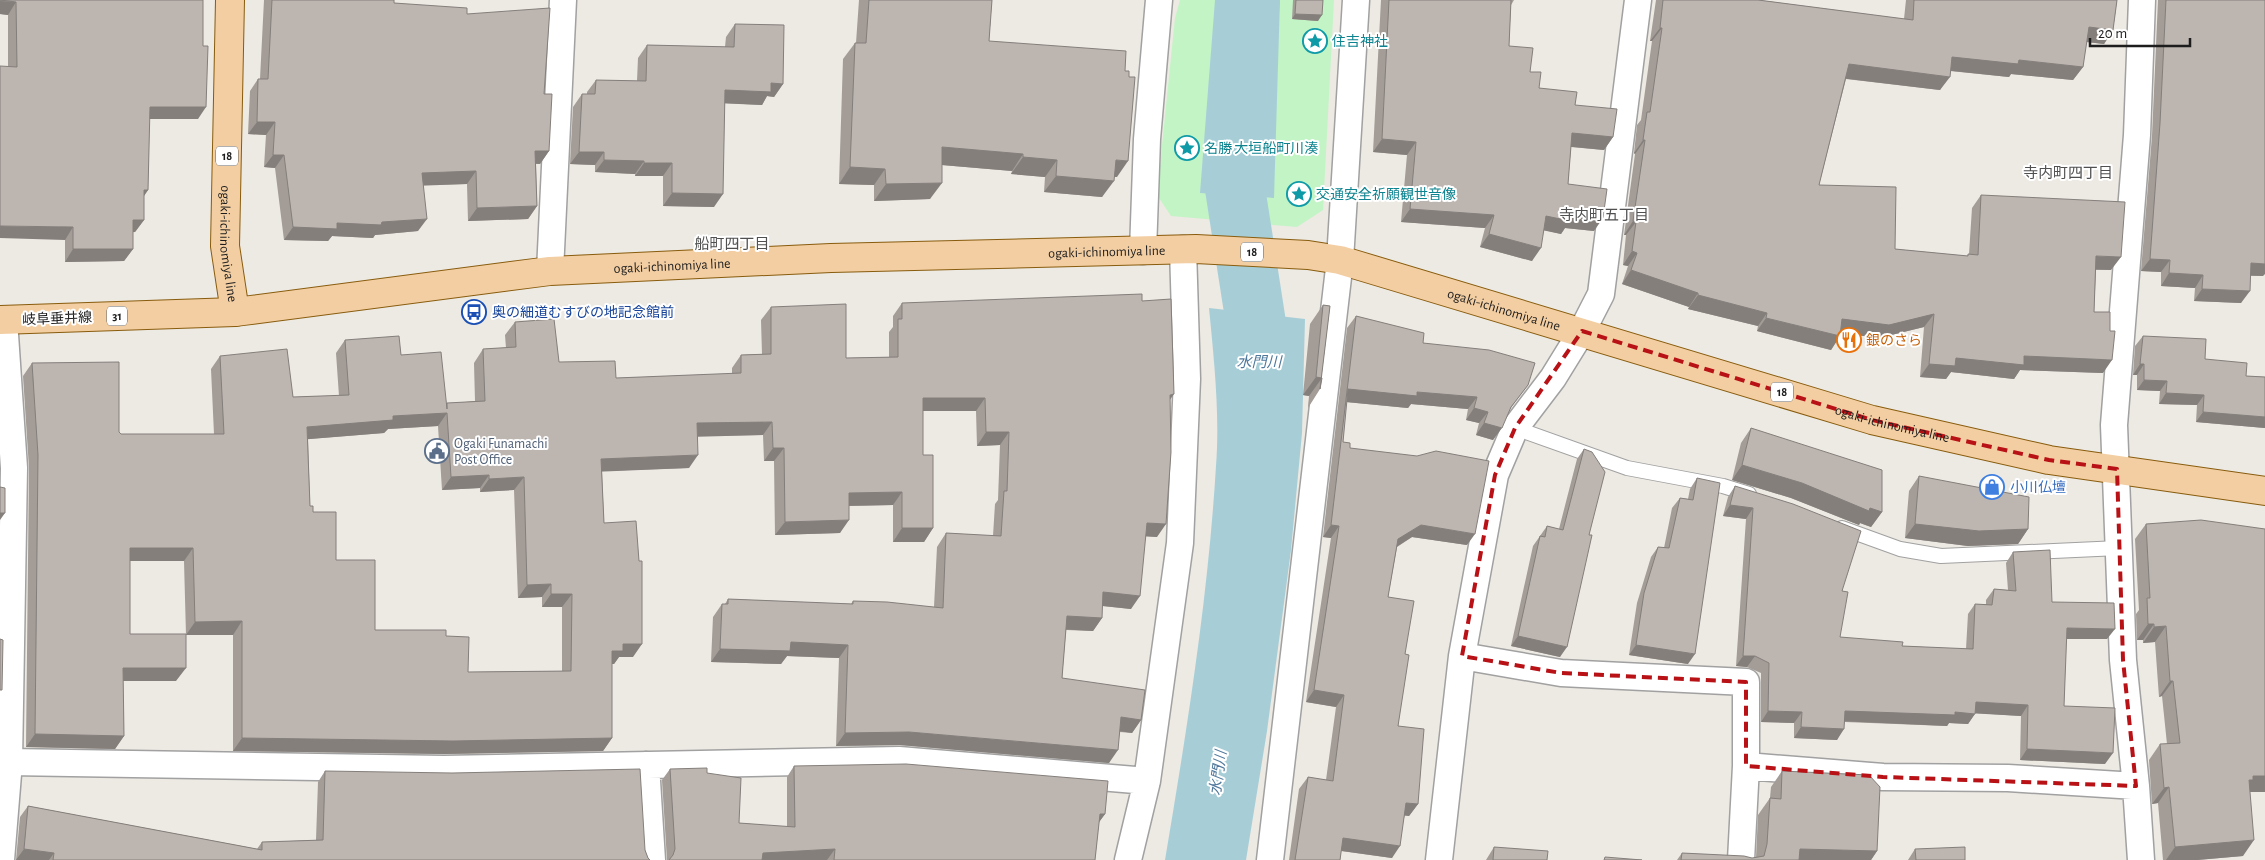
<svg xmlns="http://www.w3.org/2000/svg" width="2265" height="860" font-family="'Alegreya Sans','Noto Sans JP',sans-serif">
<rect width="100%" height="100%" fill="#ede9e3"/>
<!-- park -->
<path fill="#c3f4c6" d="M1180 0H1334L1323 210 1297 227 1171 216 1157 195 1175 18Z"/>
<!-- water -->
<path fill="#a7ced7" d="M1215 0H1280L1274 198 1200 193Z
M1209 308 1305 319 1302 433 1291 550 1267 731 1246 860H1165C1187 729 1208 599 1216 466 1220 414 1214 360 1209 308Z"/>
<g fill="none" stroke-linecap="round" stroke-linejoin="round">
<!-- river -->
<path stroke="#a7ced7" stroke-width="60" d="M1250 0 1234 182 1257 330 1260 396"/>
<defs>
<path id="lane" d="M1515 428 1627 468 1723 486 1749 494
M1842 528 1900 549 1941 556 2119 548"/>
<path id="street" d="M1143 251 1147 139 1159 0
M550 271 563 0
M1462 656 1561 673 1746 682V766L1741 860
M9 762 444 769 899 760 1147 781
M646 765 652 860
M1746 766 1883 777 2008 778 2136 786
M1 860 9 762 14 468 4 320
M1128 860 1147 781 1180 543 1187 379 1183 249
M1270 860 1340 260 1356 0
M1439 860 1462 656 1495 475 1515 428 1553 378 1582 331 1601 294 1638 0
M2141 860 2136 786 2123 660 2114 425 2137 135 2142 0"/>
<g id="primary">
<path id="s1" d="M230 0 225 246 235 312"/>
<path id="s2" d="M0 320 235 312 550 271 831 258 1196 249 1308 255 1340 260 1872 420 2049 460 2265 491"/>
</g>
</defs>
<!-- lane casing -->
<use href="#lane" stroke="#a1a1a1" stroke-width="16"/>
<!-- street casing -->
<use href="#street" stroke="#a1a1a1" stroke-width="29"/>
<!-- primary casing -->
<use href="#primary" stroke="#885c0d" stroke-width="30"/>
<!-- lane -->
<use href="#lane" stroke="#fff" stroke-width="14"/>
<!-- street -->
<use href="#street" stroke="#fff" stroke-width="26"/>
<!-- primary -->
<use href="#primary" stroke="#f3cea2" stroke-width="28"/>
</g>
<!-- wall -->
<path fill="#a39c97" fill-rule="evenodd" d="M0 0 203 3 198 119H149L148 190 144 196V220L135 232H133V249L124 261 65 262V240L8 66V15L0 14Z
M264 0H394V3L467 14 544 94 549 151 540 164H536L537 206 528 219 468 221 467 184 424 185 418 231 375 235 373 238 332 236 328 241 284 240 275 168 264 167 266 135 248 134 250 91 258 79H260Z
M859 0H992L989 41 1117 177H1114L1102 197 1044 192 1045 177 1011 174 1012 171 942 165 930 199 874 201V185L839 184 843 59 855 43H856Z
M1293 0H1323L1318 21 1292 19Z
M1381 0H1514L1511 5 1509 46 1530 72 1539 88 1575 105 1613 137 1604 150 1571 147 1568 184 1594 231 1565 228 1561 234 1544 230 1532 261 1480 247 1485 228 1401 222 1407 155 1373 152Z
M1656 0H1758L1904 19 1906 0H2117L2113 30 2104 44 2086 42 2083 67 2073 80 2011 74 2009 77 1950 71 1940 90 1846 79 1819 185 1895 249 1967 256 1969 254 1972 208 1981 195 2111 270H2096L2094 312 2103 373 2020 370 2014 379 1951 372 1946 379 1920 377 1924 327 1879 338 1840 333V336L1831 350 1757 331 1758 326 1688 309 1689 307 1622 284 1628 266 1623 265 1626 235H1624L1635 154 1634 153 1637 125 1641 120 1652 41H1650Z
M2158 0H2265L2263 276H2250L2241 303 2194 301 2195 288 2161 286V272L2141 271 2152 136Z
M735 24 783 84 774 97 767 96 762 105 725 103 714 207 663 206V176H635V174L595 172V165L570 164 573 107 582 94H587V92L596 80 637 81 638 58 647 45 725 47 726 37Z
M1142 301 1170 401 1157 537 1146 536 1131 609 1102 606V618L1093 631 1066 630 1062 678 1141 720 1132 733 1120 732 1109 763 900 745 836 746 839 658 787 656 781 664 711 662 713 617 722 604H725L728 599 851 604 853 601 934 607 937 547 946 533 993 536 995 504 998 500 1000 445 977 446 976 411H923V455L933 528 924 542H893V505L849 506 840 533 775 535 774 461H764L763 435 697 436 689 468 602 471 604 523 633 657H619L614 664H612V738L603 751 444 754 233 751V635H186L184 561H130V634L176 681H123L124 736 115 749 26 747 29 468 23 376 32 363 121 434H214L211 369 220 356 293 397 339 396 336 353 345 340 401 355 447 404 475 401 474 363 483 349 506 348 505 335 515 322 559 362 616 378 732 374V368L741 355 762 354 761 320 771 307 846 358 889 357V332L893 327V316L902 303ZM438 426 442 490 480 488V492L514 490 518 598 542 597V607H562V671L468 672 446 636 375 630 336 560 310 506 308 439 384 433 388 429Z
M1323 305 1330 306 1320 389 1308 408 1309 396 1303 395 1310 324Z
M1356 316 1528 385 1510 409 1493 440 1476 435 1479 423 1466 420 1468 409 1411 404 1408 408 1346 402 1343 442 1467 545 1412 537 1397 547 1388 597 1405 654 1398 726 1418 804 1409 816 1405 815 1392 858 1341 851 1340 860H1289L1299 789 1308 777 1326 780 1336 707 1306 702 1331 538 1323 537 1347 328Z
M2143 336 2246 376 2265 377V428L2196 422 2197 405 2159 404 2160 391 2137 390V375H2133L2135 346Z
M1751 428 1882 512 1871 527 1860 523 1859 525 1791 498 1732 480 1741 443Z
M1584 449 1589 535 1560 657 1511 646 1533 546 1547 526 1559 529 1577 459Z
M1919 476 2028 529 2018 544 1968 546 1905 538 1909 491Z
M1697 478 1688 664 1629 655 1637 603 1651 557 1658 547 1664 548 1672 508 1680 498 1688 499 1690 489Z
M1735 486 1842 591 1840 637 1902 646 1966 649 1968 614 1975 604H1986V600L1994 589 2008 590 2006 563 2013 552 2052 602 2107 639H2066L2064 706 2105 764 2020 760 2021 716 1975 713 1968 724 1949 723 1947 726 1845 722 1837 740 1794 738V723L1761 722V673L1747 667 1736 666 1746 519 1723 516 1728 497Z
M2146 524 2265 529V792H2250L2243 856 2197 860H2163L2158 803 2152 804 2149 760 2160 744H2167L2162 696 2159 697 2155 642 2143 643V640H2137L2136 614 2139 610 2135 539Z
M794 766 1105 814 1099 822 1095 860H667L662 780 670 769 707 773 739 823 787 827V777Z
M325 771 645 850 648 858 650 860H16L20 817 28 806 257 849 262 842 316 840 318 782Z
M1782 771 1877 851 1871 860H1677L1682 853 1752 858H1756L1758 815 1770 798 1771 787Z
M1494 847 1547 860H1486Z
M1915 849 1965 860H1908Z"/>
<!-- shaded-wall -->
<path fill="#847f7b" d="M0 1 16 2 8 15 0 14Z
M1295 14 1322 15 1318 21 1292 19Z
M2089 27 2113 30 2104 44 2079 41Z
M1660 28H1662L1652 41H1650Z
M1952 57 2019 60 2083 67 2073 80 2011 74 2009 77 1943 70Z
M1849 64 1950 77 1940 90 1840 78Z
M771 83 783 84 774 97 767 96 762 105 716 103 725 90Z
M150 107H206L198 119H141Z
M257 122H275L266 135 248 134Z
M1572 133 1613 137 1604 150 1563 146Z
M1382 139 1416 142 1407 155 1373 152Z
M1643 140H1645L1635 154 1634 153Z
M942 147 1023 154 1012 171 930 164Z
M535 151H549L540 164 526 163Z
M579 152H604L595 165 570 164Z
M273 155H284L275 168 264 167Z
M1023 157 1057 160 1045 177 1011 174Z
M604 160 644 161 635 174 595 172Z
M1116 160 1128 161 1117 177 1104 176Z
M644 163H672L663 176H635Z
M850 167 885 169 874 185 839 184Z
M476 171 467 184 413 186 422 173Z
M1056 176 1114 181 1102 197 1044 192Z
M942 183 930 199 874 201 886 184Z
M144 190H148L139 203Z
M672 193 723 194 714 207 663 206Z
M537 206 528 219 468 221 477 208Z
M1410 209 1494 215 1485 228 1401 222Z
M1571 215 1603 218 1594 231 1565 228 1561 234 1537 229 1546 216Z
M427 219 418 231 375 235 373 238 332 236 328 241 284 240 293 227 337 223 382 222Z
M133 220H144L135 232 124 233Z
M1633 221 1636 222 1626 235H1624Z
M0 226 73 227 65 240 0 238Z
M1489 234 1541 248 1532 261 1480 247Z
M73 249H133L124 261 65 262Z
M1632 251 1637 253 1628 266 1623 265Z
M2096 256 2121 257 2111 270 2087 269Z
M2150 259 2170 260 2161 272 2141 271Z
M2251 263 2265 264V274L2263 276 2242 275Z
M1631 270 1698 293 1689 307 1622 284Z
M2169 273 2203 275 2195 288 2161 286Z
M2202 289 2250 291 2241 303 2194 301Z
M1698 295 1767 313 1758 326 1688 309Z
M1934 314 1924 327 1879 338 1832 332 1842 319Z
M1766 318 1840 336 1831 350 1757 331Z
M2024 356 2112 360 2103 373 2020 370 2014 379 1951 372 1946 379 1920 377 1929 364 1956 358Z
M2140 364H2144L2137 375H2133Z
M1316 377 1322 378 1309 396 1303 395Z
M2144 380 2167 381 2160 391 2137 390Z
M1348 389 1417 392 1477 397 1468 409 1411 404 1408 408 1346 402Z
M2166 393 2204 395 2197 405 2159 404Z
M1174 394 1165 407 1170 395Z
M923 398H985L976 411H914Z
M1474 408 1488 412 1479 423 1466 420Z
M2203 412 2265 417V428L2196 422Z
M447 413 438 426 388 429 384 433 298 440 307 427 393 416Z
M772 422 763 435 688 437 697 423Z
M1484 423 1502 428 1493 440 1476 435Z
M986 432H1009L1000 445 977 446Z
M773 448H784L774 461H764Z
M698 455 689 468 592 472 601 459Z
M1742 465 1802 483 1882 512 1871 527 1860 523 1859 525 1791 498 1732 480Z
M489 475 480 488 442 490 451 477Z
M524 477 514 490 480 492 489 479Z
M902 492 893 505 840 506 849 493Z
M1730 505 1753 508 1746 519 1723 516Z
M0 513H5L0 520Z
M849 520 840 533 775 535 785 522Z
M1147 523 1166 524 1157 537 1138 536Z
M1915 524 2028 529 2018 544 1968 546 1905 538Z
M1331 525 1339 526 1331 538 1323 537Z
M1421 525 1475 534 1467 545 1412 537 1390 551 1398 539Z
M902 528H933L924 542H893Z
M130 548H193L184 561H121Z
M551 584 542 597 518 598 527 585Z
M1103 592 1140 596 1131 609 1094 605Z
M551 594H572L562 607H542Z
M1067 616 1102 618 1093 631 1058 629Z
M242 621 233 635H186L195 622Z
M2148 624H2154L2143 640H2137Z
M2166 626 2155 642 2143 643 2154 627Z
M2067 628 2115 629 2107 639H2059Z
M1518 636 1567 647 1560 657 1511 646Z
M791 642 848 645 839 658 787 656 781 664 711 662 720 649Z
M623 644H642L633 657H619L614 664H603L612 651Z
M1636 645 1695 654 1688 664 1629 655Z
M1743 656H1755L1747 667 1736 666Z
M123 668H186L176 681H114Z
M2170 681H2173L2162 696 2159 697Z
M1314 690 1344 695 1336 707 1306 702Z
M1976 702 2028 705 2021 716 1968 713Z
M1768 711 1802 712 1794 723 1761 722Z
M1845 711 1955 712 1975 714 1968 724 1949 723 1947 726 1838 721Z
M1121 717 1141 720 1132 733 1112 730Z
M1801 727 1844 729 1837 740 1794 738Z
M909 732 1118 750 1109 763 900 745 836 746 845 733Z
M35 734 124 736 115 749 26 747Z
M242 738H612L603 751 444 754 233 751Z
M2027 749 2113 753 2105 764 2020 760Z
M2253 776H2265V792H2245L2238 796Z
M2169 787 2158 803 2152 804 2164 788Z
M1406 803 1418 804 1409 816 1398 815Z
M1100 814H1105L1097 825Z
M1343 838 1400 846 1392 858 1335 850Z
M2254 840 2243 856 2197 860H2166L2175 847Z
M24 849 54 853 49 860H16Z
M835 849 827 860H758L763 853Z
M1800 849 1877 851 1871 860H1792Z"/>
<!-- building -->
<path fill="#bdb5b0" stroke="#847f7b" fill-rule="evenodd" d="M0 0H203V46H208L206 107H150L148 190H144V220H133V249H73V227L0 226V66L17 67 16 2Z
M272 0H394V3L467 8V14L550 8 544 94H552L549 151H535L537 206 477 208 476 171 422 173 427 219 382 222 381 225 337 223V229L293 227 284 155H273L275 122H257L258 79H268Z
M869 0H992L989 41 1126 51 1125 71H1129V77H1135L1128 161 1116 160 1114 181 1056 176 1057 160 1023 157V154L942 147V183L886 184 885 169 850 167 855 43H866Z
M1296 0H1323L1322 15 1295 14Z
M1389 0H1511L1509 46 1533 48 1530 72H1541L1539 88 1577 92 1575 105 1617 109 1613 137 1572 133 1568 184 1607 189 1603 218 1571 215 1570 221 1546 216 1541 248 1489 234 1494 215 1410 209 1416 142 1382 139Z
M1663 0H1758L1913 20 1914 0H2117L2113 30 2089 27 2083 67 2019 60 2018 64 1952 57 1950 77 1849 64 1819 185 1896 187 1895 249 1968 256V254L1978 255 1981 195 2125 202 2121 257 2096 256 2094 312H2110V331H2115L2112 360 2024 356V365L1956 358 1955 366 1929 364 1934 314 1889 325 1842 319 1840 336 1766 318 1767 313 1698 295V293L1631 270 1637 253 1632 251 1636 222 1633 221 1645 140H1643L1647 112H1650L1662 28H1660Z
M2166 0H2265V264L2251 263 2250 291 2202 289 2203 275 2169 273 2170 260 2150 259 2160 123Z
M735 24 784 25 783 84 771 83V92L725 90 723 194 672 193V163H644V161L604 160V152H579L582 94H595L596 80 646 81 647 45 734 47Z
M1142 294V301L1171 299 1174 394 1170 395 1171 452 1166 524 1147 523 1140 596 1103 592 1102 618 1067 616 1062 678 1145 690 1141 720 1121 717 1118 750 909 732 845 733 848 645 791 642 790 651 720 649 722 604H728V599L853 604V601L887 602 943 608 946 533 1001 536 1004 491H1007L1009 432H986L985 398H923V455H933V528H902V492L849 493V520L785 522 784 448H773L772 422 697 423 698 455 601 459 604 523 636 521 639 561H642V644H623V651H612V738L453 741 242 738V621L195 622 193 548H130V634H186V668H123L124 736 35 734 38 455 32 363 119 362V432L121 434H224L220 356 287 349 293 397 349 395 345 340 399 336 401 355 441 352 447 409V403L485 401 483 349 516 347 515 322 554 319 559 362 615 361 616 378 741 373V355L771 354V307L846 304V358L898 357V319H902V303ZM447 413 451 477 489 475V479L524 477 527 585 551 584V594H572L571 671 468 672 469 637 446 636V630H375V560H336V512H313V506H310L307 427 393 420V416Z
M1323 305 1330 306 1320 389 1322 378 1316 377Z
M1356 316 1424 333 1423 343 1489 350 1535 363 1528 385 1511 407 1502 428 1484 423 1488 412 1474 408 1477 397 1417 392V396L1348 389 1343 442 1350 443V448L1417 456 1436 451 1489 461 1475 534 1421 525 1398 539 1388 597 1414 601 1405 654 1409 655 1398 726 1424 729 1418 804 1406 803 1400 846 1343 838 1340 860H1295L1308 777 1333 781 1344 695 1314 690 1339 526 1331 525Z
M2143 336 2206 339 2205 359 2247 363 2246 376 2265 377V417L2203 412 2204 395 2166 393 2167 381 2144 380V364H2140Z
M1751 428 1882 470V512L1870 508 1869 511 1802 483 1742 465Z
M1584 449 1592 452 1605 472 1589 535H1592L1567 647 1518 636 1540 536 1545 537 1547 526 1563 530Z
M1919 476 2029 497 2028 529 1979 531 1915 524Z
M1697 478 1720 483 1695 654 1636 645 1644 593 1658 547 1669 548 1680 498 1693 500Z
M1735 486 1793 504 1861 531 1842 591 1848 592 1840 637 1903 642 1902 646 1973 649 1975 604 1992 605 1994 589 2016 591 2013 552 2050 550 2052 602 2114 603 2115 629 2067 628 2064 706 2115 708 2113 753 2027 749 2028 705 1976 702 1975 714 1955 712V715L1845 711 1844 729 1801 727 1802 712 1768 711 1769 663 1755 656H1743L1753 508 1730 505Z
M0 487 5 488V513H0Z
M2201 520 2265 529V776H2253V780H2249L2254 840 2175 847 2169 787 2164 788 2160 744 2180 743 2173 681H2170L2166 626 2154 627V624H2148L2147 598H2150L2146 524Z
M0 639 3 640 2 690H0Z
M906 764 1108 781 1105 814H1100L1095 860H834L835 849 763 853 762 860H669L673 855 675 849 670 769 707 768V773L741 778 739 823 795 827 794 766Z
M640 769 645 850 648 858 650 860H53L54 853 24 849 28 806 262 850V842L323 840 325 771 452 773Z
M1782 771 1869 775 1880 787 1877 851 1800 849 1799 860H1681L1682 853 1744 856 1752 858 1764 856 1767 844 1770 798 1781 799Z
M1494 847 1548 851 1547 860H1493Z
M1965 847V860H1916L1915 849Z
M1605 857 1642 860H1604Z"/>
<!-- marked area -->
<path fill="none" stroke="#b81116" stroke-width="4" stroke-dasharray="10 6" stroke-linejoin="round" d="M1582 331 1872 420 2049 460 2117 469 2123 660 2136 786 1883 777 1746 766V682L1561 673 1462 656 1495 475 1515 428Z"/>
<!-- icons -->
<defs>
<symbol id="sight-ring" viewBox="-11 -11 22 22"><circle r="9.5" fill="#fff" stroke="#0f9aa8" stroke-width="1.5"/><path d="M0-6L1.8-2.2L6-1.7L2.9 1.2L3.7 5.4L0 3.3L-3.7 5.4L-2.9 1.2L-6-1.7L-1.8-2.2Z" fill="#0f9aa8"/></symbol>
<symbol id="bus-ring" viewBox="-11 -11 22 22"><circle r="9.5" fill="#fff" stroke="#1a4fb4" stroke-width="1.5"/><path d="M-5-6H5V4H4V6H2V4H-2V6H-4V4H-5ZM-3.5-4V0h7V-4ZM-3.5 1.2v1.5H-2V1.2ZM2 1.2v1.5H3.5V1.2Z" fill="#1a4fb4"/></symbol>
<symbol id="restaurant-ring" viewBox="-11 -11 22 22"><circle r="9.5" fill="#fff" stroke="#e8710a" stroke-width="1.5"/><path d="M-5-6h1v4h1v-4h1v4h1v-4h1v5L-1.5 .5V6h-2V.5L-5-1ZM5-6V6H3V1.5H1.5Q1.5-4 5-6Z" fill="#e8710a"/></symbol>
<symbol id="civic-ring" viewBox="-11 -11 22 22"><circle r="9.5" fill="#fff" stroke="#5c6f8a" stroke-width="1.5"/><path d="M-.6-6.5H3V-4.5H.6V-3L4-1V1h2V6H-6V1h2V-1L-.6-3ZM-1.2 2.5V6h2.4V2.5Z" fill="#5c6f8a"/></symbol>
<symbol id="shop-ring" viewBox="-11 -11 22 22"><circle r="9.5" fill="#fff" stroke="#3f7fe0" stroke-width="1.5"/><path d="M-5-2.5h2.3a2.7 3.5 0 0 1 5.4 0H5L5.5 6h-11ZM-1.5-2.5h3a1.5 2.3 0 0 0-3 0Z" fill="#3f7fe0"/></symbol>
</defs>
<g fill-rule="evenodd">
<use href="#sight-ring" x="1301" y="27" width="28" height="28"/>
<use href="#sight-ring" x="1173" y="134" width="28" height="28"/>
<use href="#sight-ring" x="1285" y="180" width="28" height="28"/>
<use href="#bus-ring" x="460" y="298" width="28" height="28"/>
<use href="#restaurant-ring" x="1835" y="326" width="28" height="28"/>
<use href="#civic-ring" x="423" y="437" width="28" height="28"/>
<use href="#shop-ring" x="1978" y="473" width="28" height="28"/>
</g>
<g text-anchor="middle" stroke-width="4" stroke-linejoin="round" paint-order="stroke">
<!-- shield labels -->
<g fill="#fff" stroke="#616161" stroke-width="1">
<rect x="216" y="146.5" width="22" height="19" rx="4"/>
<rect x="1241" y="242.5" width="22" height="19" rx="4"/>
<rect x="107" y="306.5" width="20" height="19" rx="4"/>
<rect x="1771" y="382.5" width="22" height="19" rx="4"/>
</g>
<g font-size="12" font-weight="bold" fill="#1d1d1d">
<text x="227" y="160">18</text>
<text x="1252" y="256">18</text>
<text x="117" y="320">31</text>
<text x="1782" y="396">18</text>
</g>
<!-- culture labels -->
<g font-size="14" fill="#0d838f" stroke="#fff" text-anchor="start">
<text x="1332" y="46">住吉神社</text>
<text x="1204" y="153">名勝 大垣船町川湊</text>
<text x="1316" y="199">交通安全祈願観世音像</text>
</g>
<!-- street labels -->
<g font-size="14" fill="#1d1d1d" stroke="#fff">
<text dy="5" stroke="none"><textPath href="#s1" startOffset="244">ogaki-ichinomiya line</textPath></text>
<text dy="5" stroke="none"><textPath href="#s2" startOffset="1110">ogaki-ichinomiya line</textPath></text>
<text dy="5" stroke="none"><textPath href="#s2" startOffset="675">ogaki-ichinomiya line</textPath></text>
<text dy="5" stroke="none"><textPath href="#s2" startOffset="1515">ogaki-ichinomiya line</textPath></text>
<text transform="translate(57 318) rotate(-2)" y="5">岐阜垂井線</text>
<text dy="5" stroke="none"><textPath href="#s2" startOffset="1920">ogaki-ichinomiya line</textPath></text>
</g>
<!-- transit labels -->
<g font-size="14" fill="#164399" stroke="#fff" text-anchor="start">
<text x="492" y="317">奥の細道むすびの地記念館前</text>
</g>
<!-- food labels -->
<g font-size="14" fill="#c56008" stroke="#fff" text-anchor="start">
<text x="1866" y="345">銀のさら</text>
</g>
<!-- service labels -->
<g font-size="14" fill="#4e5e75" stroke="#fff" text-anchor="start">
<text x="454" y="448">Ogaki Funamachi<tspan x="454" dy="16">Post Office</tspan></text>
</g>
<!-- shop labels -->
<g font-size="14" fill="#366cbe" stroke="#fff" text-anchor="start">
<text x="2010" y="492">小川仏壇</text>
</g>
<!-- neighbourhood labels -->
<g font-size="15" fill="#505050" stroke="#fff">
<text x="2068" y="178">寺内町四丁目</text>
<text x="1604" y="220">寺内町五丁目</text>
<text x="732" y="249">船町四丁目</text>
</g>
<!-- water labels -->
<g font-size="15" font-style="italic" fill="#4f789c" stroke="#fff">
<text x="1259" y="367">水門川</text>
<text transform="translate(1218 773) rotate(-82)" y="5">水門川</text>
</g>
</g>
<!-- scale -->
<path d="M2090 38v8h100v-8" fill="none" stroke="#1d1d1d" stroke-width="2.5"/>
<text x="2098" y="38" font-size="15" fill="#1d1d1d" stroke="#ffffff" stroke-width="4" paint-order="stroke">20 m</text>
</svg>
